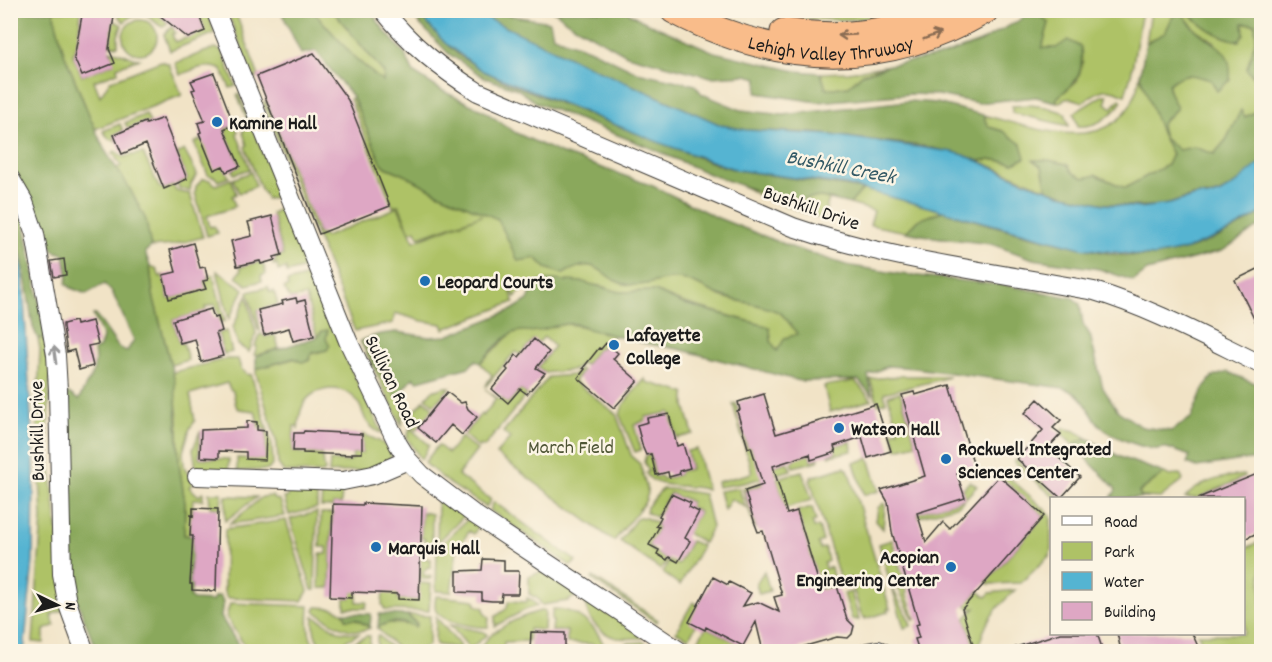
<svg xmlns="http://www.w3.org/2000/svg" width="1272" height="662" font-family="Dekko,sans-serif">
<rect width="100%" height="100%" fill="#fcf5e5"/>
<filter id="ink" filterUnits="userSpaceOnUse"><feTurbulence type="fractalNoise" baseFrequency=".0167" numOctaves="2"/><feDisplacementMap in="SourceGraphic" scale="12" xChannelSelector="R" yChannelSelector="G"/><feConvolveMatrix kernelMatrix="1 2 1 2 8 2 1 2 1" color-interpolation-filters="sRGB"/></filter>
<filter id="wash" filterUnits="userSpaceOnUse"><feTurbulence type="fractalNoise" baseFrequency=".008" numOctaves="4" result="noise"/><feDisplacementMap in="SourceGraphic" scale="24" xChannelSelector="R" yChannelSelector="G"/><feGaussianBlur stdDeviation="1.35" result="paint"/><feColorMatrix in="noise" values="0 0 0 0 0 0 0 0 0 0 0 0 0 0 0 0 0 1.4 0 .05"/><feComposite in="paint" operator="in"/></filter>
<g filter="url(#wash)">
<rect width="100%" height="100%" fill="#f1e3c6"/>
<!-- green -->
<path fill="#aec266" stroke="#656f41" stroke-width="1.5" d="M124 10 141 11V15L130 17 124 22 118 16Z
M53 11H81L78 41 73 55 82 76 114 63 110 50C122 52 128 57 139 59L117 67 118 72 94 81 100 96 110 81 161 61 169 64 182 95 95 129 64 53Z
M145 11H153L168 22 163 27C156 25 152 17 145 14Z
M194 11H207L214 31 213 34 170 51 164 35 172 26 175 33 172 34 175 42 205 31 198 11Z
M227 11H235L259 77 254 79Z
M313 11H333L384 73 383 83 354 57Z
M766 11H899C857 24 809 21 766 11Z
M1035 11H1142L1131 75 1125 95C1104 85 1100 90 1083 102 1074 99 1068 96 1060 102H1056L1057 98 1077 81 1083 62 1056 48H1042L1049 23Z
M1151 11H1186C1204 27 1215 37 1239 41L1244 34 1243 23 1255 24 1256 38 1247 68 1251 75 1261 81V109L1245 117 1241 111 1226 140 1214 154 1194 147 1179 150 1164 139 1172 154 1167 165 1125 188 1097 175 1084 178 1073 173 1067 164 1034 161 1042 167 1047 189 979 161 990 159 1014 163 1003 131 989 127 984 118 987 116C1028 126 1096 153 1127 110 1135 100 1137 88 1140 75L1163 134 1161 126 1164 121 1177 108 1169 91V83C1184 70 1193 75 1211 80L1217 91 1215 42 1195 29 1182 13 1173 16 1165 33 1146 43Z
M123 37a17 17 0 1 1 34 0a17 17 0 1 1-34 0Z
M113 20 122 25 118 36V46L110 45Z
M215 48 221 50 236 86 230 88 222 70C207 63 195 69 180 75L175 63Z
M890 65 862 74 849 86 826 89 821 73 848 72Z
M239 94 278 191 275 197 267 199 264 192H262L245 147 247 145 243 133 247 119 237 95Z
M1103 95H1107L1106 103 1112 108 1120 99 1122 101C1112 116 1096 128 1078 126L1074 113Z
M353 98 381 162 386 167 403 174 438 193 498 219 518 261 536 258 546 268 563 274C603 251 599 282 630 285 646 287 664 277 680 279 695 281 709 292 723 297 741 303 764 303 781 313 784 316 794 329 799 334L777 351 771 341 770 329 766 326 681 302 655 291 619 292 601 286 551 280 526 286 515 297 507 280 514 302 444 329 442 324 422 321 395 313 393 323 355 331 315 232 318 231 319 234 325 237 398 207 414 241 482 215 419 237 416 230 410 232 399 205 393 207 350 99Z
M266 101 317 228 314 230 263 103Z
M1030 105 1046 107 1065 113 1069 126 1012 113V106Z
M146 114 150 123 146 124 145 122 128 129 125 123Z
M120 124 123 131 114 135 116 141 109 139 103 131Z
M233 126 238 130 237 134 250 169 234 174 232 170 240 166 224 129Z
M202 139 223 166 229 177 218 181 215 177 208 175 194 143Z
M184 150 197 174 191 184 190 191 179 188 177 184 187 179 177 154Z
M115 151 123 157 143 153 159 187 164 189 173 185 176 191 190 194 203 237 173 245 151 247 130 190 116 168 121 166 113 153Z
M251 172 256 186 239 193 233 179Z
M203 179 210 180 216 185 231 179 236 194 232 196 235 206 233 208 207 216 210 227 214 226 218 233 207 236 195 193 196 186Z
M743 186 796 200 821 197 829 199 823 219 758 195Z
M863 189 943 211 918 220 906 232 870 225 874 211 850 204Z
M279 209 287 212 309 267 287 273 286 268 278 271 277 264 273 265V262L276 261 275 257 283 255 272 213Z
M259 262 264 266 266 274 261 276 262 281 247 285 236 277 241 270 240 267Z
M150 266 156 268 160 277 163 275 169 299 205 288 203 281 208 280V276L213 275 225 321 221 322 215 304 205 307 206 311 173 320 180 343 183 342 188 360 171 365 153 295Z
M217 271 244 289 229 319Z
M312 275 349 365 383 434C378 432 372 428 368 423 364 419 363 412 360 406 352 389 332 385 315 393 301 400 299 415 298 430V426H294L293 452 322 454 325 471 323 473 284 472 278 464 277 444 256 373V369L327 350 326 339 322 331 317 337 306 296 290 299 284 288 288 287 287 282Z
M268 287 270 292 274 291 278 305 257 311 260 331 258 329 248 292Z
M247 296 256 333 249 352 238 345 233 327Z
M566 324C583 325 597 331 614 335L601 349 599 348 585 365 581 363 574 370 544 373 538 367 554 346 544 337 538 343 533 340 521 355 516 352 514 353 485 387 492 375 480 363 511 334 525 329 537 331 548 327Z
M227 331 232 352 224 354 218 333Z
M262 334 265 337 275 335 279 348 256 356 254 355 257 347 255 346 259 335Z
M46 337 50 376 48 428 49 453 66 609 51 615 55 625 44 630V643L33 642 42 518 37 418 40 349 38 339Z
M362 340C373 361 385 388 403 404L402 425 360 341Z
M226 359H238L241 369 248 375 251 374 272 445 273 464 268 470 237 471V458L265 459 266 430 259 427 255 411 239 409 236 406 233 391 230 389 227 383 190 394 195 421 190 428 183 452 184 466 193 483 189 487 199 496 203 492V500L193 499 190 536H184L185 503 179 464 178 418 173 372Z
M580 369 582 371 574 381 616 414 632 457 640 464 648 493 645 502 614 541 496 454 510 438 503 432 549 377 573 375Z
M901 376H948V377C927 384 906 387 884 393L886 402 878 404 870 379Z
M645 379 646 382 685 393V405L693 434 677 438 670 412 645 417 646 420 634 425 641 450 635 452 620 416C621 402 636 390 645 379Z
M855 381 872 400 830 412 824 386Z
M445 387H450L435 404H433L426 398 432 391Z
M485 389 500 400 502 398 508 403 520 389 527 394 484 447 481 445 479 448 464 435 481 414 483 416 496 399Z
M900 392 916 444 897 449 892 432 898 430 888 396Z
M424 400 432 407 433 410 416 430 410 425 413 413Z
M736 403 748 447H751L759 470 787 462 791 470 744 483 718 487 717 482 752 473 733 404Z
M410 428 429 445 422 459 420 458 407 438Z
M1063 428 1075 431 1089 439 1077 442 1075 447 1061 433Z
M200 431 199 458 229 459 228 474 196 468 193 449Z
M362 434C373 438 392 444 391 458L371 470 329 473 330 460 348 462 353 459 352 453H362Z
M461 437 477 450 458 475 491 500 486 507 450 484 427 465 425 462 438 445 448 453Z
M851 441 852 451 830 456 829 455 836 452 834 446Z
M697 449 707 490C691 483 654 491 646 473L649 471 644 462 646 455H650L655 477 661 476 663 479 679 475 680 471 691 469 687 451Z
M810 454 811 460 819 458 818 461 793 467 792 462 795 461 794 458Z
M869 458 879 491 864 495 854 463Z
M1017 459 1061 498H1055L1014 462Z
M845 467 846 469H848L890 609H887L888 612 865 619V617H862L850 578 840 580 810 480 812 479 811 477Z
M802 471 812 500 785 508 777 481 745 491 757 527 754 528 743 488Z
M1003 472 1051 515V551L1050 555 1021 583 989 584 986 582 1044 516 999 476Z
M1164 473 1170 476 1180 474 1183 480 1160 498 1141 497 1139 493Z
M1244 475 1245 477 1198 498H1185C1198 482 1223 476 1244 475Z
M970 481 977 486 959 505 918 517 917 513 965 499 962 490Z
M739 488 745 507 731 499 724 510 719 491Z
M662 489H671L704 494 712 527 704 543 687 533 699 512 689 506 691 502 682 497 680 498 670 493 656 517 646 512 647 507Z
M294 490 306 494H317V508L289 515 284 498 288 497V492Z
M342 491 341 504H333V507H321L322 492Z
M209 493H222L221 508 210 507Z
M226 496 257 497 225 521Z
M272 496 274 499 280 500 285 516 230 524 262 497Z
M438 499 464 516 437 543Z
M494 502 576 561 571 566 490 510Z
M884 503 885 504 883 529 876 521 878 508Z
M812 507 816 521 812 522 814 528 819 527 823 541 818 543 820 549 825 548 828 561 824 563 825 569 831 567 834 581 831 582 832 588 823 599 797 511Z
M317 512 315 590H312L290 519Z
M422 512 432 514V549L425 548V539L421 538Z
M321 513H332L330 588H319L320 554H327V547H320Z
M640 517 646 518 657 523 656 526 659 527 649 546 653 551 667 560 661 570 620 541 636 519Z
M468 519 478 526 474 534 469 531 457 550 451 592 436 591 437 548Z
M286 520 308 591 302 601 227 598 224 592 225 529Z
M892 540 907 592 906 593 915 619 914 620 897 586 895 577 889 579 879 544Z
M691 541 702 546 680 585 663 573 669 560 678 565Z
M1261 541V651H1206L1198 634H1244V549Z
M420 558 431 559V568L428 567 423 572 424 575 431 577 430 579H420Z
M546 570 579 594 568 601 542 605 537 598 529 594V576Z
M764 571 770 591 759 594 756 584Z
M593 577 658 620 656 622 592 579Z
M950 581 971 599 978 591 986 597 990 593 1015 590C992 612 986 620 977 651H975L965 619 975 608 971 609 954 594Z
M419 583 431 584 429 611 385 610 382 604 383 593 398 590V599L418 600Z
M892 587 910 622 911 626 904 628Z
M352 590 360 592H357V602H367L366 608H345V598H351Z
M851 592 859 620 852 619 844 594Z
M436 596 475 600 476 605 484 608 485 614 489 617 488 627C476 628 442 622 436 611 434 607 435 601 436 596Z
M527 598 532 600 537 606 527 609 495 626V617L506 609 509 601 527 602Z
M587 598 641 636 642 638C634 638 625 639 617 638 600 634 582 616 587 598Z
M693 602 698 605 696 625 689 638 676 632Z
M230 603 309 606C308 623 306 639 320 651H248L226 617Z
M316 607 333 608 344 613 346 619H356L370 628C353 637 328 622 314 610Z
M553 609C576 608 601 629 605 651H593V644L567 643V631H552L553 621 551 620Z
M540 611H545L544 630 529 629 528 641 504 642 503 651H479C488 630 519 617 540 611Z
M407 615 430 616 429 644C422 652 410 651 400 651L377 628C392 617 404 629 417 623Z
M314 616 338 631 359 634 347 640 339 651C318 652 312 635 314 616Z
M436 617 460 646 459 648 437 645 435 642Z
M450 625 484 632 487 635 470 649Z
M706 627 743 646 740 651H714L697 643Z
M366 636H370V651H346L351 644Z
M377 636H379L394 651H377Z
M644 642 654 651H616L627 643Z"/>
<!-- forest -->
<path fill="#8aa85b" stroke="#53623c" stroke-width="1.5" d="M10 11H53L64 53 86 108 104 149 130 189 146 220 151 247 145 252 150 266 153 295 175 382 179 464 185 503 184 535 193 536 192 565H190V583L192 584 190 597 193 600 213 601 214 597 220 596 223 602 221 617 242 651H97L73 591 66 549 74 540 72 514 66 506 67 392 79 400C87 378 98 375 94 351L100 347 103 337 93 315H96L119 348 127 351 134 340 112 292 104 284 86 294 71 288 66 283 68 277 64 254 54 251 46 238 38 237 11 174Z
M281 11H313L354 57 383 82 384 73 333 11H371L384 30 404 53 414 73 441 90 484 111 516 133 560 153 653 186 718 218 794 248 846 265 900 274 1010 286 1073 298 1080 304 1083 324 1090 335 1103 388 1118 411 1142 427 1171 431 1191 418 1203 389 1212 377 1228 372 1261 386V460H1243L1197 467 1187 463 1190 456C1182 453 1174 450 1167 448 1162 447 1159 450 1153 449 1138 446 1118 439 1105 430 1086 416 1090 396 1063 388L915 368 888 366 868 375 872 395 858 380 800 381 678 349 644 343 588 329C573 318 554 327 538 331 529 333 522 328 511 334 500 341 489 353 480 363L476 360 469 367 418 381 413 378 396 397 376 366 362 340 380 334 397 332 429 337 447 336 512 310 528 300 535 283 551 280 583 282 619 292 655 291 681 303 766 326 770 329 771 341 777 351 785 338 798 334C793 329 785 316 780 313 763 304 741 303 723 296 709 292 695 281 680 279 664 277 646 287 630 285 599 282 603 251 563 274L546 268 536 258 518 261 498 219 438 193 403 174 386 167 381 162 353 98 316 51 301 54Z
M407 11H416L445 43 461 57 503 81 718 165 737 170 863 189 850 204 821 197 796 200 754 190 709 174 648 147 537 103 517 89 485 78 449 54Z
M472 11H499L508 15 550 22 553 36 589 49 637 72 695 85 702 94 741 110 783 115 908 101 937 103 987 116 984 118 989 127 1003 131 1021 144 1025 158 1014 163 990 159 979 161 964 155 922 146 814 133 746 130 721 125 573 59Z
M551 11H626L641 20 714 52 796 71 821 73 826 89 849 86 862 74 890 65 941 56 980 42 1020 20 1031 11H1035L1049 23 1042 48H1056L1068 40 1081 47C1084 76 1077 81 1057 98L1056 102 1036 97 978 103 938 95 910 94 818 102 757 93 758 78 746 75 711 77 627 55 566 21 556 12Z
M803 11V10L869 11 829 15Z
M1186 11H1261V81L1247 70 1256 38 1255 24 1243 23 1244 34 1239 41C1217 37 1202 26 1186 11Z
M1182 13C1186 18 1190 24 1194 28 1214 47 1233 46 1230 80L1217 91 1211 80C1193 75 1184 70 1169 84V91L1177 108 1164 121 1161 126 1164 138 1179 150 1194 147 1214 154 1226 140 1241 110 1245 117 1261 109V162C1248 174 1235 187 1217 194 1210 197 1207 195 1200 195 1188 195 1176 203 1164 205 1122 209 1087 203 1047 189L1042 167 1033 160H1048L1067 164 1073 173 1084 178 1096 175 1125 188 1167 165 1172 154 1161 133 1140 75 1146 43 1165 33 1173 16Z
M10 188 23 215 46 337 38 339 33 327 22 257 11 224Z
M943 211C979 222 1016 232 1053 241 1086 249 1122 259 1156 255 1193 252 1231 233 1261 213V225L1222 251 1147 271 1134 281 1099 269 1033 259 991 244 933 237 906 232 918 220Z
M328 330 326 339 330 345 327 350 312 353 309 361 301 362 294 358 256 369V356L317 337 322 331Z
M1089 439 1120 457 1164 473 1139 492 1141 497 1149 498H1111L1116 490 1114 487 1075 447 1076 442Z
M344 613 371 614 370 627 356 619H346Z
M379 614 407 615 417 625 415 627C404 621 388 620 378 628Z"/>
<!-- water -->
<path fill="#54b4d2" stroke="#386877" stroke-width="1.5" d="M416 11H472L573 59 721 125 746 130 831 135 953 152 964 155 1026 182 1060 194 1104 204 1140 208 1169 204 1200 195 1208 197 1219 194 1234 185 1261 162V213L1226 233 1184 250 1154 256 1138 255 1081 248 846 185 737 170 663 144 483 71 445 43Z
M11 229 21 262 23 281 34 469 33 561 24 652 10 651Z"/>
<g id="blocks">
<!-- building -->
<path fill="#dea7c4" d="M83 10H115L109 49 115 63 82 76 74 58Z
M153 10H197L205 31 188 38Z
M314 53 348 100 390 206 319 234 257 76Z
M214 73 234 125 224 129 240 166 226 172 223 166 214 170 199 133 201 132 198 123 205 121 192 90 195 89 191 81Z
M163 118 187 179 164 189 146 144 122 154 114 135 145 122 146 124Z
M272 216 282 255 274 257 275 260 261 264 260 261 237 266 231 241 252 236 248 222Z
M193 243 200 268 205 267 208 280 203 281 206 289 169 299 163 275 176 272 170 250Z
M64 259 66 275 54 277 51 261Z
M1262 267V335L1235 280Z
M296 298 297 302 305 300 314 336 293 341 289 328 264 335 258 310 283 304 282 301Z
M211 309 214 318 218 317 222 331 216 333 223 356 201 362 195 339 180 343 173 320Z
M75 321 76 325 92 321 98 344 88 346 93 366 79 370 74 350 67 352 63 327V324Z
M534 339 549 352 536 368 545 373 527 394 520 389 508 403 492 389 508 370 506 368 511 362 516 355 519 357Z
M606 343 618 353 613 359 638 381 614 408 578 378 585 369 583 368 599 348 601 349Z
M950 385 975 469 957 474 965 498 917 513 926 542 943 522 950 529 999 476 1044 516 962 609 975 651H919L915 639 919 638 915 625 919 624 892 532 888 502 881 490 925 476 902 395 914 392 915 395Z
M447 392 461 403 465 402 468 409 477 417 462 435 451 425 436 443 418 428Z
M764 394 776 434 876 404 891 451 868 458 862 437 834 446 836 452 811 460 810 454 773 466 787 514 797 511 821 590 837 586 847 619 854 626 852 634 848 638 837 637 788 651H763L756 622 743 646 706 627 705 630 689 622 713 577 728 585 729 582 751 593 743 606 758 602 779 612 774 597 782 595 763 531 758 532 755 524 745 491 763 485 751 447 748 448 737 411 740 410 738 402Z
M1038 399 1061 420 1053 428 1061 434 1048 448 1080 477 1061 498 1017 459 1043 430 1025 413Z
M669 414 677 446 683 444 690 468 679 471 680 474 669 477 668 472 656 475 651 454 646 455 643 448 637 425 648 422 647 418Z
M247 421 257 422V430L266 431 265 460 246 459V452L219 451V458L200 457 201 430 247 428Z
M304 431 362 434V453H352V455L303 453V451H293L294 433H303Z
M1262 472V531L1244 539V498H1198Z
M671 494 691 503 689 507 699 512 685 538 690 541 678 562 669 557 667 560 657 554 659 550 649 545 659 527 656 526 661 517 659 516Z
M363 503 422 506 419 600 398 599V594L352 592V598L330 597 333 504 363 505Z
M193 508 218 509 216 591 192 590V584H190L193 536H190L191 515 193 516Z
M483 559 504 560V571H519L518 594H502L501 601H492L482 600V593L457 592V571L482 570Z
M531 632 565 633V651H530Z
M1060 633H1097L1103 651H1011L1010 649Z
M1117 633H1192L1200 651H1121Z"/>
</g>
</g>
<g filter="url(#ink)">
<use href="#blocks" fill-opacity="0" stroke="#3c3a36" stroke-width="1.5"/>
<g fill="none" stroke-linecap="round" stroke-linejoin="round">
<defs>
<path id="minor" d="M215 10 348 341 398 444 408 460 422 475 475 515 681 652
M383 10C411 45 441 69 478 92L793 227C890 260 993 272 1094 291 1151 308 1208 339 1262 365
M10 178 24 202 35 234 56 355 58 390 62 574 67 602 85 652
M197 476 343 481 373 475 408 460
M867 652 878 650 883 652"/>
<g id="highway">
<path id="s1" d="M674 10C778 65 882 70 985 10"/>
<path d="M784 32C838 41 895 34 944 10"/>
</g>
</defs>
<!-- minor casing -->
<use href="#minor" stroke="#3c3a36" stroke-width="20"/>
<!-- highway casing -->
<use href="#highway" stroke="#3c3a36" stroke-width="29"/>
<!-- minor -->
<use href="#minor" stroke="#fff" stroke-width="18"/>
<!-- highway -->
<use href="#highway" stroke="#f9bc8a" stroke-width="27"/>
</g>
<!-- one-way arrows -->
<defs><path id="oneway-shaft" d="M-6 0H5M1.5-3L5.5 0L1.5 3" fill="none" stroke-width="1.6" stroke-linecap="round" stroke-linejoin="round" transform="scale(1.5)"/></defs>
<g stroke="#8a6c53">
<use href="#oneway-shaft" transform="translate(847 35) rotate(177)"/>
<use href="#oneway-shaft" transform="translate(932 36) rotate(-21)"/>
</g>
<use stroke="#999" href="#oneway-shaft" transform="translate(55 355) rotate(-98)"/>
</g>
<!-- markers -->
<g fill="#1f6fb2" stroke="#fcf5e5" stroke-width="2">
<circle cx="217" cy="122" r="6"/>
<circle cx="425" cy="281" r="6"/>
<circle cx="614" cy="345" r="6"/>
<circle cx="839" cy="428" r="6"/>
<circle cx="946" cy="459" r="6"/>
<circle cx="376" cy="547" r="6"/>
<circle cx="951" cy="567" r="6"/>
</g>
<g text-anchor="middle" stroke-width="5" stroke-linejoin="round" paint-order="stroke">
<!-- street labels -->
<g font-size="20" fill="#1c1c1c" stroke="#fcf5e5">
<text dy="7" stroke="none"><textPath href="#s1" startOffset="164">Lehigh Valley Thruway</textPath></text>
<text transform="translate(812 207) rotate(19)" y="7">Bushkill Drive</text>
<text transform="translate(393 381) rotate(64)" y="7">Sullivan Road</text>
<text transform="translate(36 431) rotate(-91)" y="7">Bushkill Drive</text>
</g>
<!-- poi labels -->
<g font-size="20" font-weight="bold" fill="#1c1c1c" stroke="#fcf5e5" text-anchor="start">
<text x="229" y="129">Kamine Hall</text>
<text x="437" y="288">Leopard Courts</text>
<text x="626" y="341">Lafayette<tspan x="626" dy="23">College</tspan></text>
<text x="851" y="435">Watson Hall</text>
<text x="958" y="455">Rockwell Integrated<tspan x="958" dy="23">Sciences Center</tspan></text>
<text x="388" y="554">Marquis Hall</text>
<text x="939" y="563" text-anchor="end">Acopian<tspan x="939" dy="23">Engineering Center</tspan></text>
</g>
<!-- park labels -->
<g font-size="20" fill="#4f5636" stroke="#fcf5e5">
<text x="571" y="453">March Field</text>
</g>
<!-- water labels -->
<g font-size="21" font-style="italic" fill="#325965" stroke="#fcf5e5">
<text transform="translate(841 166) rotate(11)" y="7">Bushkill Creek</text>
</g>
</g>
<!-- margin -->
<rect width="1272" height="662" fill="none" stroke="#fcf5e5" stroke-width="36"/>
<!-- legend -->
<rect x="1050" y="497" width="195" height="138" fill="#fcf5e5" stroke="#a29e95" stroke-width="1.5"/>
<rect x="1062" y="516" width="30" height="9" fill="#ffffff" stroke="#a29e95" stroke-width="1.5"/>
<text x="1104" y="527" font-size="18" fill="#1c1c1c">Road</text>
<rect x="1062" y="542" width="30" height="18" fill="#aec266" stroke="#a29e95" stroke-width="1.5"/>
<text x="1104" y="557" font-size="18" fill="#1c1c1c">Park</text>
<rect x="1062" y="572" width="30" height="18" fill="#54b4d2" stroke="#a29e95" stroke-width="1.5"/>
<text x="1104" y="587" font-size="18" fill="#1c1c1c">Water</text>
<rect x="1062" y="602" width="30" height="18" fill="#dea7c4" stroke="#a29e95" stroke-width="1.5"/>
<text x="1104" y="617" font-size="18" fill="#1c1c1c">Building</text>
<!-- north arrow -->
<g transform="translate(57 605) rotate(95)" stroke="#fcf5e5" stroke-width="4.5" paint-order="stroke">
<path d="M0-4.5L10 22L0 15L-10 22Z" fill="#1c1c1c"/>
<text y="-9" font-size="16" font-weight="bold" text-anchor="middle" fill="#1c1c1c">N</text>
</g>
</svg>
